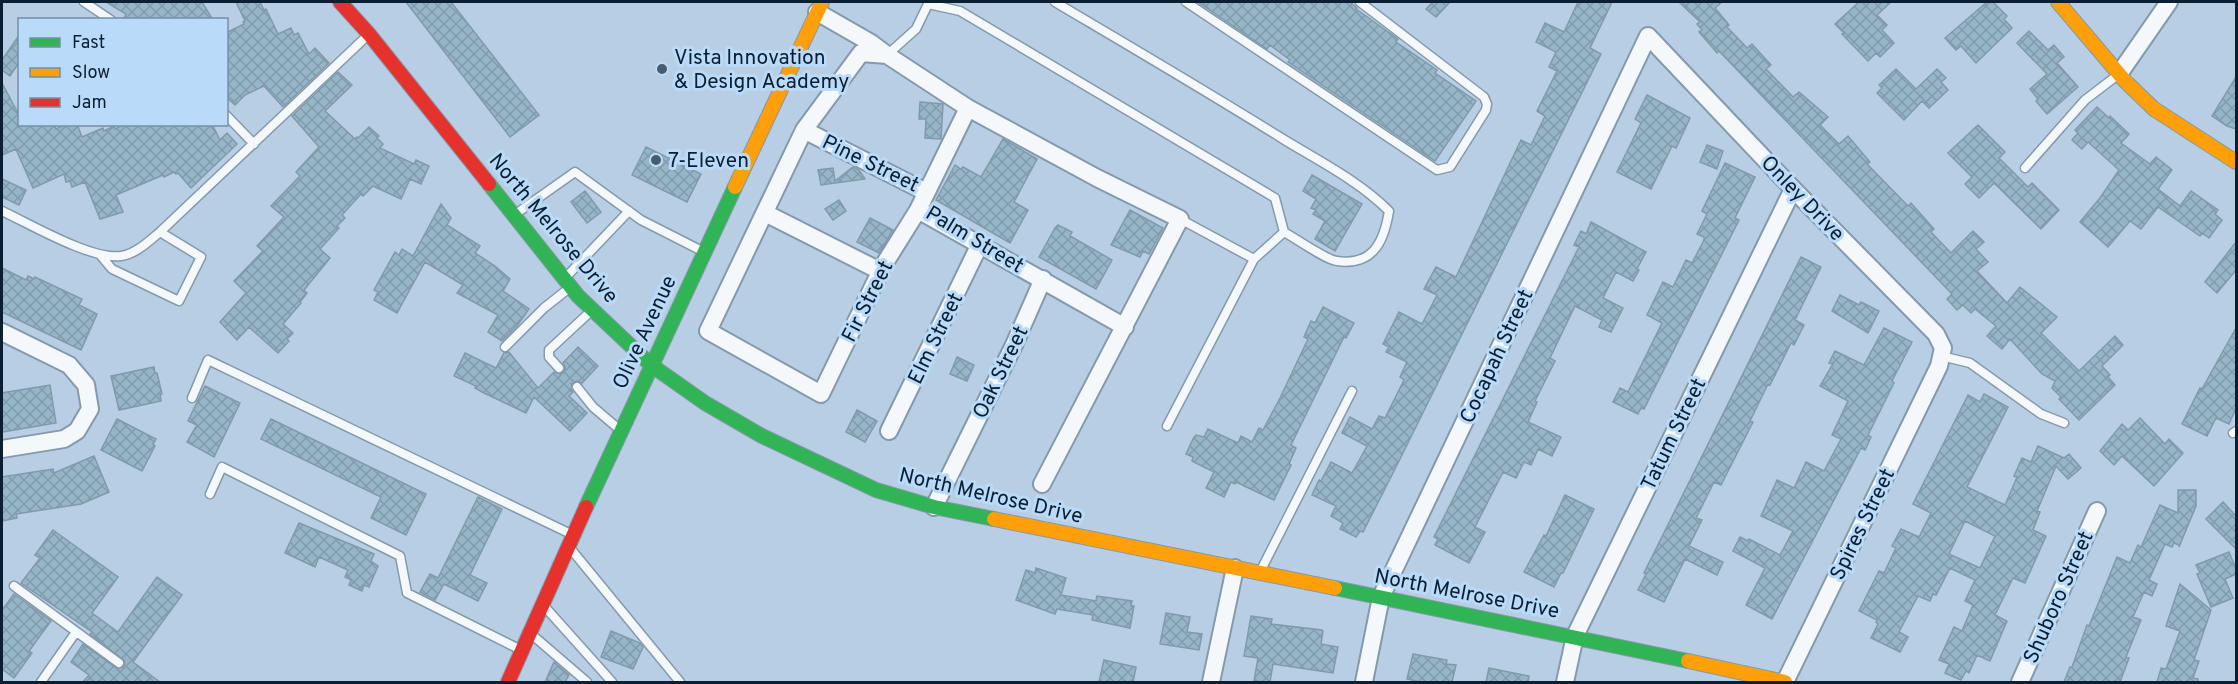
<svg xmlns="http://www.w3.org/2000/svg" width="2238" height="684" font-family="Overpass,sans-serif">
<defs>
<pattern id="building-cross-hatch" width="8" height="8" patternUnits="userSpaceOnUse" patternTransform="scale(1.5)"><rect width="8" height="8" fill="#96b6c8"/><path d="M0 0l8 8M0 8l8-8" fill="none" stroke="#809cac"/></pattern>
</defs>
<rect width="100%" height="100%" fill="#b7cee4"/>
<!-- building -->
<path fill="url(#building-cross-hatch)" stroke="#809aaa" stroke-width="1.5" fill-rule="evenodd" d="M106 2H202L213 20H123L126 14Z
M236 2H260L264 10 266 9 278 34 291 28 294 35 298 33 309 54 315 48 329 63 283 107 264 86 245 95 235 105 226 97V33L244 24 243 22 245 21Z
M406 2H451L539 115 510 137Z
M1198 2H1350L1357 8 1356 9 1398 39 1396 42 1437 70 1435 73 1476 101 1435 161 1288 62 1290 60 1270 45 1267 49Z
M1433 2H1450L1436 17 1426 9Z
M1578 2H1612L1590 48 1601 54 1396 467 1363 532 1360 531 1356 537 1340 529 1343 523 1331 516 1336 506 1312 495 1319 480 1321 481 1331 462 1352 473 1367 446 1342 433 1350 417 1372 429 1379 416 1385 418 1404 380 1400 377 1407 362 1386 352 1389 347 1383 344 1399 312 1422 324 1437 295 1424 289 1436 267 1456 277 1521 140 1531 145 1545 116 1537 111 1557 71 1549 67 1556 52 1536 42 1545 23 1564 32Z
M1679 2H1722L1715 8 1729 25 1727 27 1747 48 1752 44 1771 65 1766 69 1793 97 1799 92 1828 117 1820 125 1839 144 1848 136 1870 162 1867 164 1908 206 1911 203 1934 229 1931 232 1951 253 1973 231 1984 242 1976 249 1988 262 1977 271 2007 303 2020 287 2057 317 2041 333 2079 371 2115 336 2123 345 2102 366 2110 375 2108 377 2115 385 2079 420 2059 399 2061 397 2052 388 2055 381 2042 374 2010 339 2002 349 1987 336 1996 326 1975 309 1971 313 1963 305 1957 310 1947 299 1952 294 1719 51 1717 53 1699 32 1702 30 1697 24 1700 22Z
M1859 2H1891L1877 15 1887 25 1882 30 1894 43 1880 57 1876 53 1868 61 1842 34 1844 33 1835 24Z
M1987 2H1993L2007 16 2004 19 2012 28 1976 63 1961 46 1956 50 1945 38Z
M2029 31 2048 50 2054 45 2064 57 2057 63 2078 87 2047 114 2036 101 2038 99 2030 89 2047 74 2017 43Z
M20 34V61L10 76 2 70V60Z
M1896 69 1916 89 1937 69 1946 78 1941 82 1948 90 1929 108 1922 101 1904 120 1877 93 1882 88 1879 85Z
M338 72 352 85 325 111 355 139 357 137 358 138 369 127 379 136 377 138 383 144 380 148 414 164 416 160 429 166 421 184 410 179 401 199 373 186 363 196 361 194 342 215 345 218 337 226 339 228 320 249 330 258 304 290 307 293 300 302 301 303 283 324 293 333 287 339 289 341 278 353 249 327 237 340 220 322 246 293 234 281 263 251 257 246 284 217 271 206 300 176 296 172 319 147 292 116Z
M2236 77V129L2227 126 2212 116Z
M2 83 20 117V124H54L56 129 67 124H77L82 137 103 128 104 131 114 126 115 129 125 124H212L220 140 227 133 237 144 191 188 178 173 176 174 174 172 164 177 163 175 116 195 123 212 100 219 85 182 72 187 70 181 66 182 64 174 33 188 16 149 2 155Z
M1647 95 1690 118 1676 148 1672 146 1651 189 1617 172 1641 123 1635 119Z
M920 102 943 104 941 139 925 138 926 119H919Z
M2097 107 2109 118 2110 116 2129 134 2121 143 2150 164 2156 157 2172 170 2158 189 2180 206 2191 191 2218 210 2215 214 2222 220 2209 238 2202 233 2200 236 2158 207 2141 229 2130 221 2108 247 2080 222 2100 198 2119 170 2088 142 2082 149 2072 140 2078 133 2075 130Z
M1978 125 2005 152 1999 158 2028 187 2032 183 2059 210 2041 229 1994 183 1979 198 1965 184 1972 177 1948 153Z
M1003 139 1037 159 1014 202 1028 210 1010 243 936 200 955 165 961 169 963 167 981 177Z
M1707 145 1723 151 1717 169 1700 162Z
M646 147 701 174 687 202 632 175Z
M1725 163 1755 177 1735 218 1739 220 1644 409 1641 408 1638 414 1613 402 1620 388 1628 392 1662 323 1647 315 1663 282 1673 287 1686 260 1692 263 1704 240V237L1697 234 1707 214 1702 211Z
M853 167 859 170 865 179 821 185 818 170 833 168 835 181Z
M1312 175 1362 204 1335 251 1315 239 1325 221 1313 214 1316 210 1311 208 1316 199 1303 191Z
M2 179 26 190 19 205 2 197Z
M585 191 601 212 587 223 571 202Z
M839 200 846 211 833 220 825 209Z
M441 204 451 218 447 225 480 246 475 253 495 266 510 279 503 291 529 309 517 326 502 341 488 332 498 315 457 293 463 285 425 262 397 313 374 300 378 292 374 290 395 252 399 255 402 249 413 256Z
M1130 210 1163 228 1149 254 1143 251 1140 257 1111 245Z
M870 218 893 230 879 253 857 242Z
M1591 222 1646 252 1637 269 1639 270 1633 281 1616 272 1603 298 1623 308 1611 332 1599 327 1602 320 1575 306 1550 358 1555 361 1535 401 1537 402 1528 422 1561 437 1552 456 1538 449 1531 465 1524 462 1516 478 1503 472 1475 527 1485 532 1469 563 1435 545 1438 539 1434 537 1579 247 1574 245 1581 231 1586 234Z
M1058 225 1072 232 1070 236 1112 260 1096 289 1039 257 1055 228Z
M2236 242V270L2217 293 2205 282Z
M1801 257 1821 267 1795 320 1804 325 1794 345 1791 343 1770 385 1768 384 1750 421 1753 422 1721 485 1714 482 1696 518 1702 520 1689 546 1723 562 1717 575 1685 559 1664 602 1638 590 1646 574 1644 573Z
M2 268 26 280 28 276 34 279 35 277 82 299 79 305 97 314 81 350 2 312Z
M1840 295 1859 305 1861 302 1879 311 1868 333 1832 311Z
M1323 307 1354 323 1346 338 1344 337 1291 445 1296 448 1289 464 1291 465 1274 500 1236 482 1235 484 1231 482 1224 497 1206 488 1214 472 1192 461 1193 457 1186 454 1193 439 1196 435 1204 437 1208 429 1238 443 1241 436 1252 442 1259 428 1263 430 1280 398 1308 339 1304 337 1311 321 1315 323Z
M1884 328 1912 342 1892 381 1894 383 1868 435 1871 437 1865 450 1861 448 1772 619 1746 605 1765 568 1733 551 1740 537 1748 541 1749 539 1780 555 1793 531 1761 516 1777 480 1794 488 1806 462 1824 471 1841 439 1832 435 1848 401 1820 386 1833 364 1829 363 1835 351 1864 365Z
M2236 328V408L2229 424 2216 418 2207 436 2182 424 2200 388 2202 389Z
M578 347 598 366 582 383 577 381 571 384 573 392 569 396 587 413 570 431 534 397 526 413 482 392 475 388 476 386 454 376 465 353 496 368 504 353 509 352 538 388 554 372 560 374 564 372 565 367 563 363Z
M957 357 974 365 967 381 950 374Z
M154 367 155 373H157L162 394H160L161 401 119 410 111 376Z
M50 385 56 423 2 432V393Z
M205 386 240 403 214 457 187 442 197 425 188 421Z
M1984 394 2008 407 1967 487 2005 505 2017 477 2014 476 2022 458 2031 462 2038 446 2064 458 2069 454 2081 468 2068 479 2056 466 2037 511 2040 512 2033 530 2046 536 2038 554 2025 583 2013 578 1995 615 2007 621 1990 661 1977 655 1969 673 1966 671 1961 680 1945 673 1949 664 1939 660 1954 627 1962 631 1973 605 1965 601 1975 580 1950 568 1936 595 1933 594 1930 601 1918 596 1899 632 1908 637 1900 652 1871 638 1878 624 1876 622 1877 620 1859 611 1879 571 1884 573 1896 548 1892 546 1901 529 1919 537 1931 513 1913 504 1968 395 1980 402ZM1965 521 1995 536 1980 568 1949 554Z
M857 410 877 421 865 442 846 432Z
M2140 418 2165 444 2169 439 2183 453 2154 486 2122 456 2114 465 2100 451 2122 424 2128 430Z
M117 419 156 439 153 444 155 446 142 471 101 450Z
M271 419 426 494 406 535 371 518 381 497 261 439Z
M94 456 109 492 81 504 16 514 17 518 2 521V477L53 469 54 473Z
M2178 490H2196V506L2179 547V545L2174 543 2172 547 2165 544 2149 580 2157 584 2152 596 2144 592 2133 617 2141 620 2126 657 2129 658 2120 682H2064L2070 667H2072L2087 625 2089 626 2117 557 2130 563 2138 545 2141 547 2160 505 2178 513Z
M1565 495 1594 509 1563 573H1561L1554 587 1524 572 1544 535 1546 536Z
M478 497 502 509 470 575 487 583 478 601 444 584 435 600 420 592 430 574 438 578Z
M2223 502 2236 516V549L2206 519Z
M299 523 374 554 371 561 378 566 369 587 364 585 362 591 349 585 351 580 345 577 348 570 319 557 315 567 285 553Z
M53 530 118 577 92 613 118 632 157 577 182 595 133 662 160 682H83L89 675 71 662 83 644 116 668 124 667 125 661 90 634 92 632 21 583 40 558 35 555Z
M2229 552 2236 569V574L2225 579 2233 598 2211 607 2197 574 2200 573 2196 565Z
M1036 568 1066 578 1061 595 1096 601 1097 596 1132 601 1131 606H1134L1130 628 1092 620 1093 615 1057 609 1055 614 1016 600 1026 570 1035 573Z
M2180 584 2211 610 2194 660 2199 661 2193 678 2198 679V682H2157L2161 668 2166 669 2180 631 2166 626Z
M14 594 51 621 29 651 32 653 14 678 2 669V610Z
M1166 613 1190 617 1187 632 1202 634 1199 650 1160 644Z
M1251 616 1272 619 1271 624 1322 630 1323 631 1321 644 1338 647 1333 673 1273 664 1270 682 1254 681 1258 658 1244 656Z
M611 631 640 643 643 647 633 669 601 657Z
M1413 654 1447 660 1446 664 1456 665 1452 682H1421L1407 679Z
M1104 660 1136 667 1133 682H1099Z
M554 662 569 675 565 682H545Z
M1489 668 1529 676 1528 682H1486Z"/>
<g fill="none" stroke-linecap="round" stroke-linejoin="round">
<defs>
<path id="lane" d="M84 2 111 20
M1055 2C1131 47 1208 92 1283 139 1319 161 1359 181 1389 211 1384 242 1373 266 1337 261 1326 260 1295 238 1284 232L1254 259 1167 426
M1186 2 1437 170 1450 167 1486 110 1487 104 1484 97 1360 2
M928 4 960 11 1275 198 1284 232
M887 55 916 29 929 2
M226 115 254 144
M2025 168 2085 100 2119 74
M2 211C30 224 91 260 121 256 136 254 149 241 160 232L367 36
M517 213 575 172 641 220 704 252
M1180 219 1254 259
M101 256 112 269 179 301 201 257 160 232
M567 276 629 211
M505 347 544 308 568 289
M1941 356 1970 363 2041 414 2064 423
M559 368 549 357V350L590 312
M577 387 593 407 620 430
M192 398 208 360 573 535
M2233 433 2236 431
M210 494 222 467 400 556 407 593 521 650
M570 548 680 682
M1261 570 1352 391
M14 586 119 663
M545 607 612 682
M530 633 587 682
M41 682 76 632"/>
<path id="street" d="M817 12 871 43 887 55
M2119 74 2169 2
M968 108 918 210 883 266 821 394 708 331 804 130 861 53 887 55 968 108 1097 178 1180 219 1042 484
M804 130 926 192
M918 210 1125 327
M765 213 880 271
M2 332 69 365 86 385 90 409 77 431 64 439 2 449
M889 431 980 244
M934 507 1014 345 1043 279
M1211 682 1235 568
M1364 682 1381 597 1648 36 1793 189 1936 334 1943 348 1939 366 1785 682
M1565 682 1575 636 1793 189
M2020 682 2097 511"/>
<path id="fast" d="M489 184 578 296 651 365 705 403 762 436 876 490 934 507 994 519
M586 507 735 187
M1335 588 1688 661"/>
<path id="slow" d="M2058 2 2125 81 2154 109 2236 162
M735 187 822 2
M994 519 1335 588
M1688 661 1785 682"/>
<path id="jam" d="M340 2 369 34 489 184
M508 682 586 507"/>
</defs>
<!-- lane casing -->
<use href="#lane" stroke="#8599ac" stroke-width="11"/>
<!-- street casing -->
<use href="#street" stroke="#8599ac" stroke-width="20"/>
<!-- fast casing -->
<use href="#fast" stroke="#8599ac" stroke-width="16"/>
<!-- slow casing -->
<use href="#slow" stroke="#8599ac" stroke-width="16"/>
<!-- jam casing -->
<use href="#jam" stroke="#8599ac" stroke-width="16"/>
<!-- lane -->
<use href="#lane" stroke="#f4f8fb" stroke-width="8"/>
<!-- street -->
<use href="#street" stroke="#f4f8fb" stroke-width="16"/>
<!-- fast -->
<use href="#fast" stroke="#30b455" stroke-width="14"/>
<!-- slow -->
<use href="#slow" stroke="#ff9f0a" stroke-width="14"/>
<!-- jam -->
<use href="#jam" stroke="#e5322d" stroke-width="14"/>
</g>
<!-- markers -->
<g fill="#475c70" stroke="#badafa" stroke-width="2">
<circle cx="662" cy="69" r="6"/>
<circle cx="656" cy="160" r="6"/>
</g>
<g text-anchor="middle" stroke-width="6" stroke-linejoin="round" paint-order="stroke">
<!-- poi labels -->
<g font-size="21" fill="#0a1f32" stroke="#badafa" text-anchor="start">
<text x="674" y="64">Vista Innovation<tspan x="674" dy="24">&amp; Design Academy</tspan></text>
<text x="668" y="167">7-Eleven</text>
</g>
<!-- street labels -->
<g font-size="21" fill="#0a1f32" stroke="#badafa">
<text transform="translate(871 163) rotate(26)" y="7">Pine Street</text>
<text transform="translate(1803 198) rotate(46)" y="7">Onley Drive</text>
<text transform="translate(554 228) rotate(50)" y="7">North Melrose Drive</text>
<text transform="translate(975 239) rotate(31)" y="7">Palm Street</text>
<text transform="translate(867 301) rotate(-63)" y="7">Fir Street</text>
<text transform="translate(644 332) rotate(-65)" y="7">Olive Avenue</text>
<text transform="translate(935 338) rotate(-64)" y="7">Elm Street</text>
<text transform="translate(1496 356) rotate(-65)" y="7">Cocapah Street</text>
<text transform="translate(1000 372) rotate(-64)" y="7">Oak Street</text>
<text transform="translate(1673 434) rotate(-64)" y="7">Tatum Street</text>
<text transform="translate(991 495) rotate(13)" y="7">North Melrose Drive</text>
<text transform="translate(1862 524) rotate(-64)" y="7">Spires Street</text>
<text transform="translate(1467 593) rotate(11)" y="7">North Melrose Drive</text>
<text transform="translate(2058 597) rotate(-66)" y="7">Shuboro Street</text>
</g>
</g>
<!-- border -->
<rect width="2238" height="684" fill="none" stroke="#0a1f32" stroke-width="6"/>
<!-- legend -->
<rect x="18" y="18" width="210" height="108" fill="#badafa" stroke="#748faa" stroke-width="1.5"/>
<rect x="30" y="38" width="30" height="9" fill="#30b455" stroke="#748faa" stroke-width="1.5"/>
<text x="72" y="48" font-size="18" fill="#0a1f32">Fast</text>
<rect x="30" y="68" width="30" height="9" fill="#ff9f0a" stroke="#748faa" stroke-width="1.5"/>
<text x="72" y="78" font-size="18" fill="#0a1f32">Slow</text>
<rect x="30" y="98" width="30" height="9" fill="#e5322d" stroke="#748faa" stroke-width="1.5"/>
<text x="72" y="108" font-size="18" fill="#0a1f32">Jam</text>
</svg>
